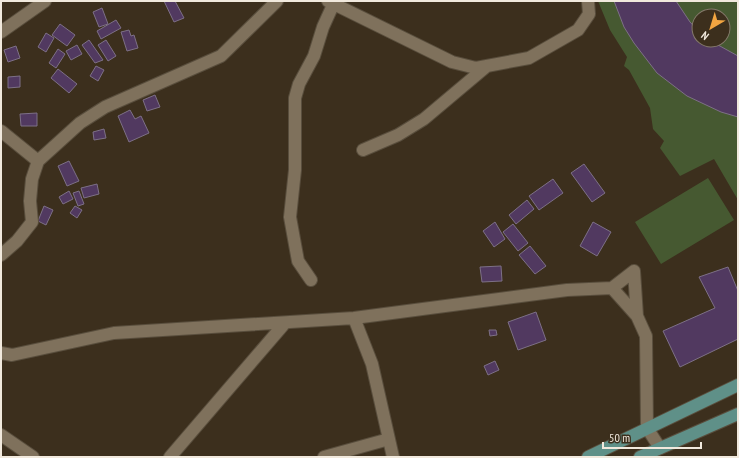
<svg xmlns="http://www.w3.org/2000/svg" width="739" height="458" font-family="'PT Sans Narrow',sans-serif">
<rect width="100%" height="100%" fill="#3c2f1d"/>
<!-- park -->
<path fill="#465931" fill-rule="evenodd" d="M598 1H738V200L714 159 680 176 660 148 664 141 653 129 650 108 629 70 624 66 627 57 610 30ZM699 16H723V40H699Z
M708 178 734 220 661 264 635 222Z"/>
<!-- building -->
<path fill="#513960" stroke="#7d7086" d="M164 1H175L184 18 174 22Z
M614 1H676L690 22 699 32V40H709L738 56V117L721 112 687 96 657 73 634 43 624 27Z
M102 8 108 24 99 27 93 12Z
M116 20 121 28 101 39 97 31Z
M60 24 75 35 67 46 52 35Z
M129 30 131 36 134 35 138 48 127 51 121 32Z
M46 33 54 38 46 52 38 47Z
M89 40 103 60 95 63 82 45Z
M106 40 116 56 108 61 98 45Z
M77 45 82 54 71 60 66 51Z
M16 46 20 58 8 62 4 50Z
M58 49 65 54 56 68 49 63Z
M96 66 104 70 98 81 90 76Z
M58 69 77 84 69 93 51 78Z
M20 76V87L8 88V77Z
M155 95 160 107 147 111 143 100Z
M130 110 135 119 141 116 149 133 129 142 118 116Z
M37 113V126H21L20 114Z
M104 129 106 138 94 140 93 132Z
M69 161 79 181 67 186 58 166Z
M584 164 605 193 592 202 571 173Z
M553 179 563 193 539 210 529 196Z
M97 184 99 194 84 198 81 188Z
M69 191 73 199 63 204 59 197Z
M79 191 84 204 78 206 73 193Z
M527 200 534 209 516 224 509 215Z
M44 206 53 210 46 225 38 221Z
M75 206 82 210 77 218 70 213Z
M495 222 505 239 494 247 483 231Z
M593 222 611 232 597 256 580 246Z
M513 224 528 243 518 251 503 232Z
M530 246 546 266 535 274 519 255Z
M501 266 502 281 482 282 480 267Z
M728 267 738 291V339L680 367 663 331 715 308 699 277Z
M536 312 546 340 518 350 508 322Z
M489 330H496L497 335 490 336Z
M495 361 499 370 488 375 484 366Z"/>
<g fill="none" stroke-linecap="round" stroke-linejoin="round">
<defs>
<path id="street" d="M328 1 452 62 476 68 529 58 578 30 589 14 588 1
M1 32 45 1
M1 131 38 161
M363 150 398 135 424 119 487 66
M1 255 17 241 32 222 30 201 32 179 38 161 80 123 105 107 221 56 277 1
M634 271 637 316
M311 280 298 261 290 217 295 170V98L299 84 314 56 323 27 333 5
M612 288 637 316 646 336 647 428 660 448
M354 318 372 364 393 457
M1 353 12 355 114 333 354 318 567 290 612 288 634 271
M1 435 33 457
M170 457 285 323
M324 457 389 439"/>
<path id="primary" d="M588 457 738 385
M640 457 738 414"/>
</defs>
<!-- street casing -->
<use href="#street" stroke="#594e3d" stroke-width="14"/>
<!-- primary casing -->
<use href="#primary" stroke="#594e3d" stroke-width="14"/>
<!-- street -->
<use href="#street" stroke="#7f715c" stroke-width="12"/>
<!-- primary -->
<use href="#primary" stroke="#5f9088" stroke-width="12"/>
</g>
<!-- border -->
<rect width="739" height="458" fill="none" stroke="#f1e9dd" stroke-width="4"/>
<!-- north arrow -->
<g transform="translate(711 28) rotate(218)"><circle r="19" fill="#3c2f1d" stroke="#84796a"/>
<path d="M0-3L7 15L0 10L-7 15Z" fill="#f2a541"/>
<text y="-6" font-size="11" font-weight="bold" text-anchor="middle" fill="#f1e9dd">N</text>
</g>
<!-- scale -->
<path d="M603 442v6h98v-6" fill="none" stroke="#f1e9dd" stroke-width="2"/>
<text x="609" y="442" font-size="12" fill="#f1e9dd" stroke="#3c2f1d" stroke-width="3" paint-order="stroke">50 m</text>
</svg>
